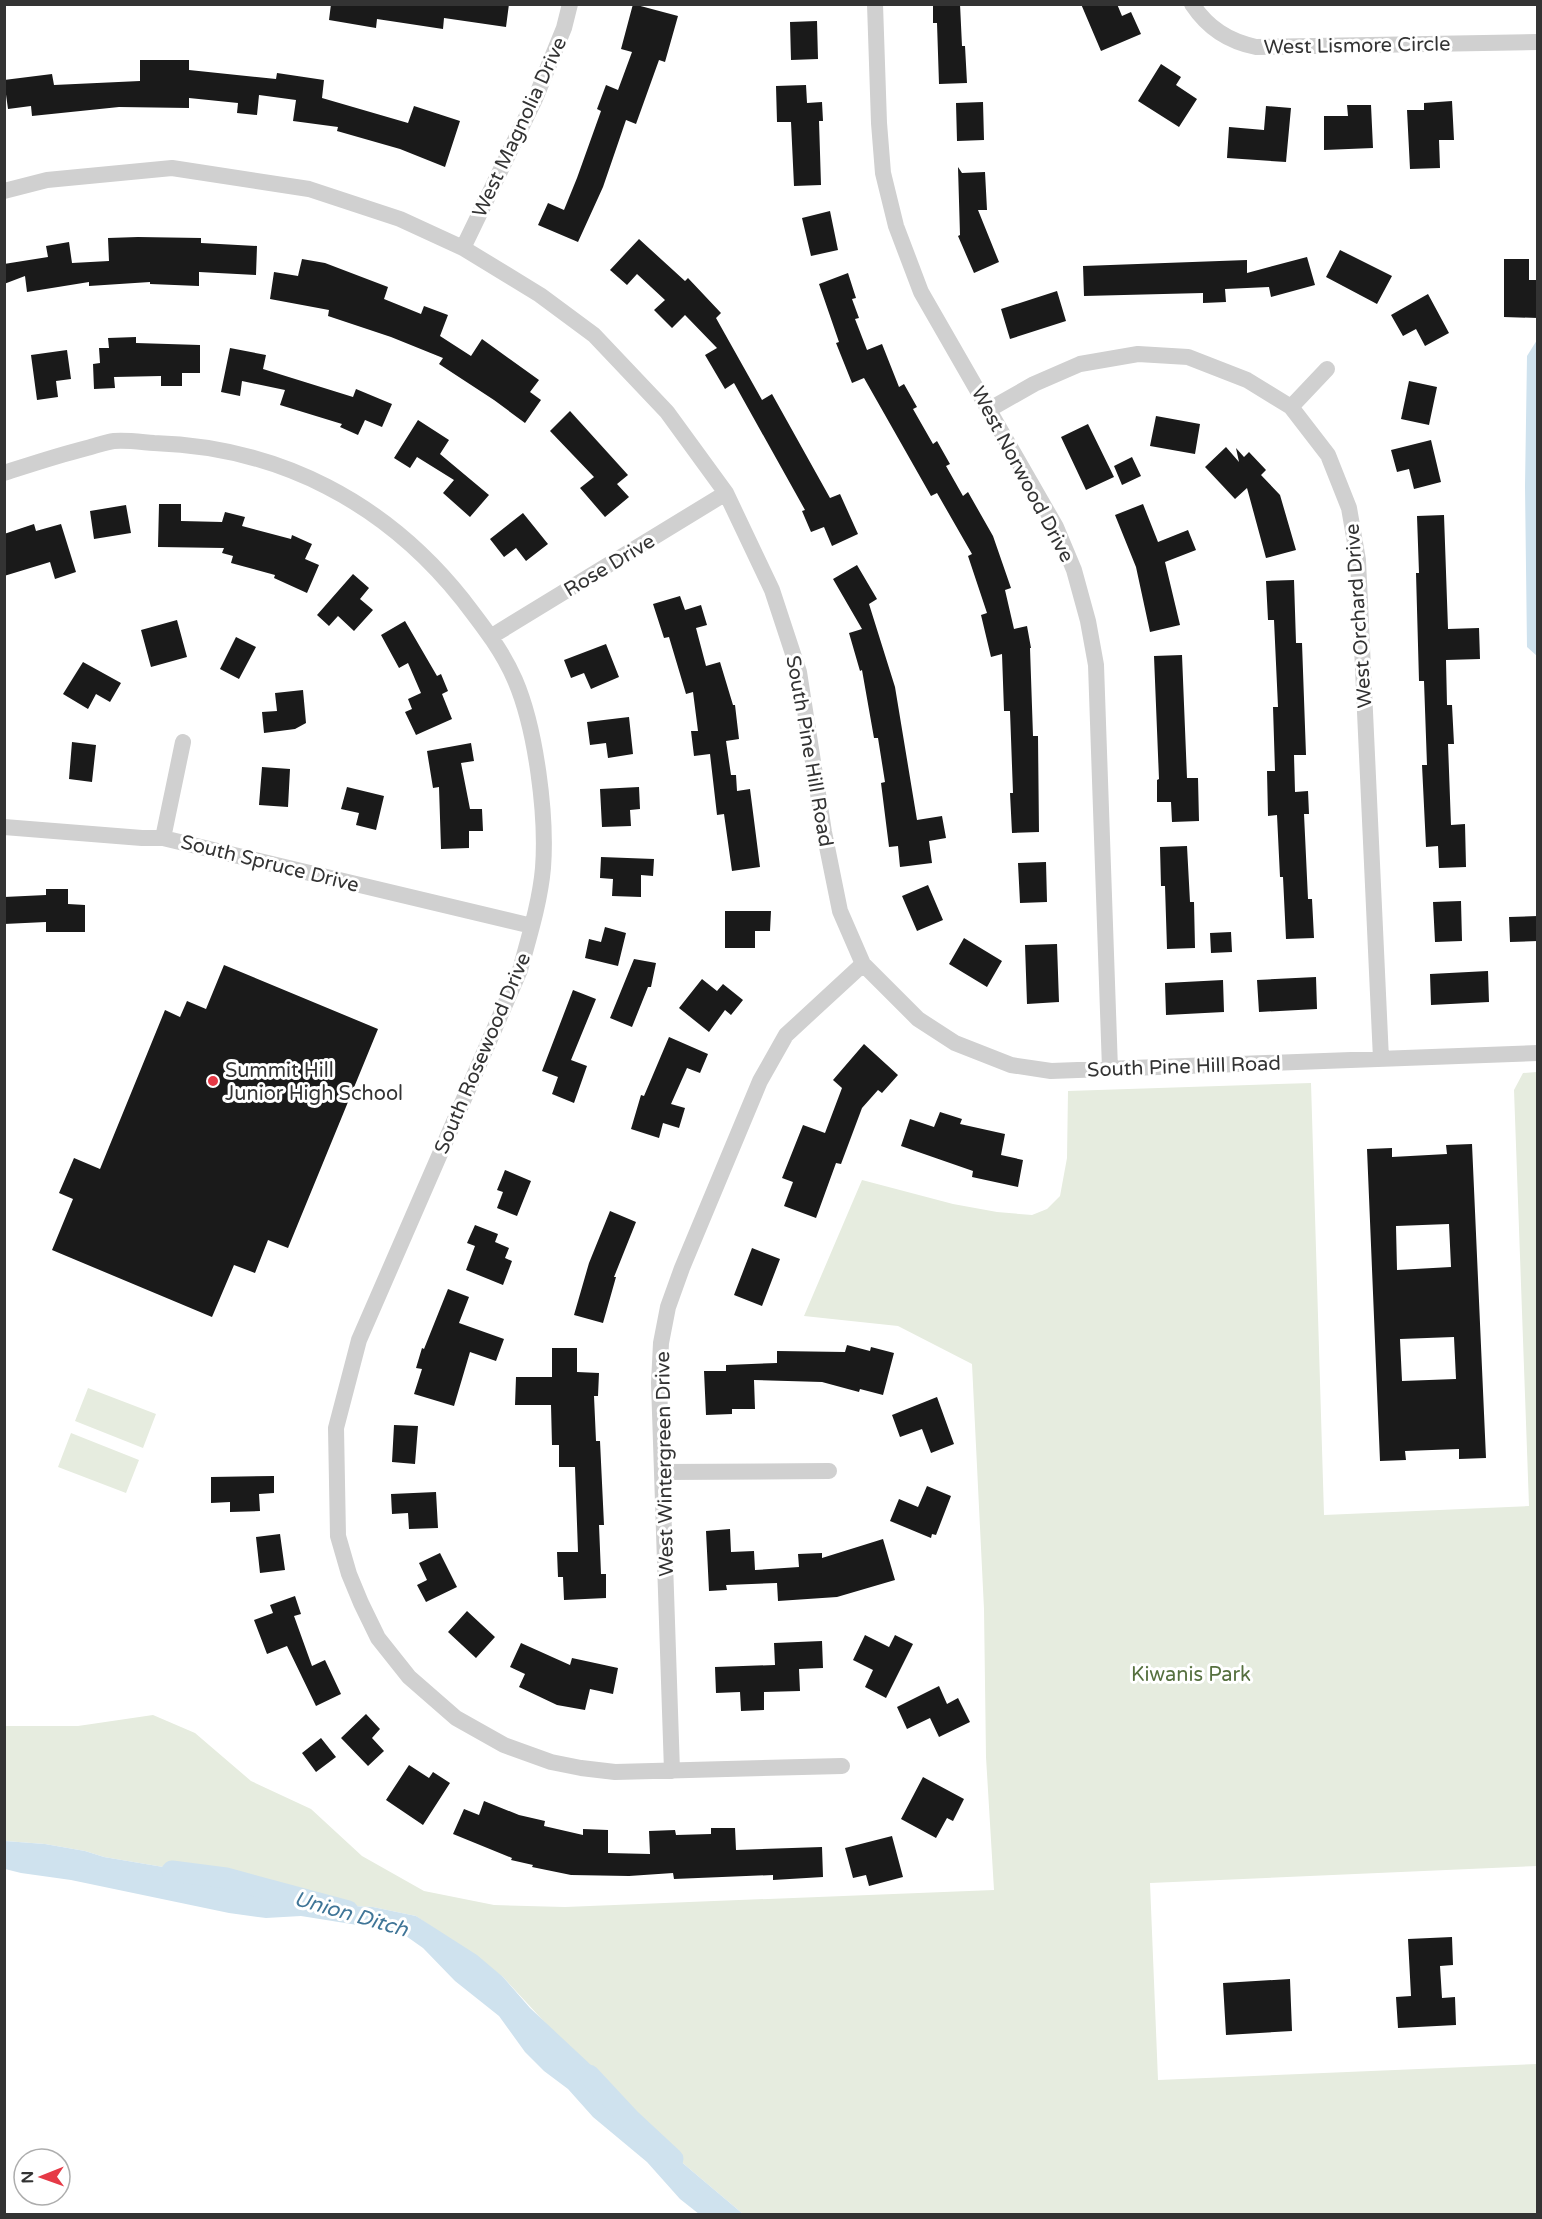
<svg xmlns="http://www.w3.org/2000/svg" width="1542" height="2219" font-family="'Varela Round',sans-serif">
<rect width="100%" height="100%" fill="#fff"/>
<!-- green -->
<path fill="#e6ecdf" d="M1537 1072V1866L1150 1883 1158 2080 1537 2064V2214H743L666 2149 626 2123 613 2104 550 2028 503 1977 416 1916 373 1907 309 1904 292 1901 187 1871 104 1857 85 1851 45 1844 5 1841 4 1726H78L153 1715 195 1733 251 1781 311 1809 362 1856 424 1891 494 1905 565 1907 994 1890 986 1757 984 1609 972 1364 898 1326 804 1316 862 1180 953 1204 997 1212 1032 1215 1047 1209 1060 1196 1067 1158 1068 1091 1311 1083 1324 1515 1529 1506 1514 1090 1523 1073Z
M88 1388 156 1414 143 1448 75 1421Z
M71 1433 139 1460 126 1493 58 1467Z"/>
<!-- water -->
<path fill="#cfe2ee" d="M1537 340V656L1527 647 1525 486 1527 356Z
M5 1841 45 1844 85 1851 104 1857 187 1871 292 1901 309 1904 373 1907 416 1916 477 1955 503 1977 530 2008 592 2066 626 2123 666 2149 743 2214H699L680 2199 647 2162 593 2117 568 2089 544 2071 525 2052 499 2016 455 1981 423 1948 406 1936 370 1927 301 1916 266 1918 229 1913 71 1880 21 1873 5 1869Z"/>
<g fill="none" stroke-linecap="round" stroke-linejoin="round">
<!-- canal -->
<path stroke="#cfe2ee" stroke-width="21" d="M172 1871 226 1878 348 1911
M589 2075 630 2119 673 2159"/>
</g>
<!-- building -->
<path fill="#1a1a1a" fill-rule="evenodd" d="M331 4H509L506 27 444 18 443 29 377 19 376 28 329 20Z
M633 4 678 16 665 62 659 60 636 124 626 120 603 187 578 242 538 225 548 203 564 210 577 178 601 111 597 109 606 85 618 90 632 52 621 49Z
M933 4H960L962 46H965L967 83 939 84 937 23H933Z
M1081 4H1117L1122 16 1131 12 1141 34 1101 51Z
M817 21 818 59 791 60 790 22Z
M140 60H189V70L276 79 277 73 324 80 322 98 408 123 414 106 460 121 445 167 400 149 337 131 338 127 293 121 296 100 259 95 257 115 237 113 238 103 189 98V108L119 107 32 116 31 106 8 109 4 80 52 74 54 85 140 81Z
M1161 64 1181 77 1176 85 1197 99 1179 127 1138 101Z
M806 85 807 103 822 102 823 121H819L821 185 794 186 791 122H777L776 86Z
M1452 101 1454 140H1439L1440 168 1410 169 1407 110H1424V103Z
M983 102 984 140 957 141 956 103Z
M1347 105H1371L1373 148 1324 150V116H1348Z
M1266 106 1291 108 1286 162 1227 158 1229 127 1264 130Z
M958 167 962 173 985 172 987 210H978L999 262 974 273 958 236 960 235Z
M830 211 838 250 811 256 802 218Z
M138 237 201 238V243L257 246 256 275 199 272V286L150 284V282L89 286V282L27 292 25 276 4 284V264L48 257 46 246 69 242 72 263 109 261 108 238Z
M639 239 685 281 688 278 721 313 716 318 762 400 772 394 830 498 840 494 858 534 832 546 824 527 811 532 802 511 805 510 734 383 725 389 705 355 717 348 685 315 672 328 654 310 665 300 637 274 627 285 610 270Z
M1340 250 1392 276 1377 304 1326 277Z
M1307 257 1315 285 1271 297 1269 287 1225 289 1226 302 1203 303V293L1084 296 1083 266 1247 260V273Z
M302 259 325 263 388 287 384 299 421 314 424 306 448 315 440 336 471 356 482 339 539 380 530 392 541 400 525 423 494 400 439 364 443 358 391 337 328 316 329 310 270 299 274 272 298 276Z
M1504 259H1529V280H1538V318L1504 317Z
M848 273 856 298 852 299 859 318 855 319 867 350 882 344 899 387 904 384 917 407 913 409 933 444 937 441 950 464 946 466 963 496 968 492 993 536 1011 588 1005 590 1014 629 1027 626 1031 648H1030L1033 736H1038L1039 832 1012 833 1010 793H1013L1010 711H1004L1002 654 991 657 981 615 987 613 968 556 972 554 937 493 931 496 864 378 852 383 836 343 839 342 819 284Z
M1057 291 1066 321 1010 339 1001 309Z
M1428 294 1449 333 1425 346 1416 329 1403 336 1391 315Z
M136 337V343L200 345V373H182V386H161V376L114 377 115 388 94 389 93 364 100 363 99 348H109L108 338Z
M230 348 266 355 263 369 353 397 356 389 392 404 382 427 365 420 358 435 340 427 342 424 280 405 285 390 242 381 240 396 221 392Z
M67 350 71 379 56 381 58 397 37 400 31 355Z
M1409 381 1437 387 1429 425 1401 419Z
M570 411 628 475 617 484 629 497 605 517 580 488 594 477 550 431Z
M1156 416 1200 424 1195 454 1150 446Z
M418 420 449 440 440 454 489 495 470 517 443 493 454 480 417 457 410 468 394 458Z
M1088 424 1114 477 1086 490 1061 437Z
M1431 440 1441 482 1414 489 1409 469 1397 472 1391 450Z
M1226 447 1239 462 1236 448 1244 457 1249 452 1266 470 1261 475 1280 495 1296 550 1266 558 1247 488 1235 499 1205 467Z
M1132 457 1141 476 1122 485 1114 466Z
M159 504H181V521L222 522 225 512 245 517 242 526 291 539 292 535 312 544 305 559 319 565 307 593 274 578 275 575 231 563 233 556 222 553 224 548 158 547Z
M1143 504 1158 542 1188 530 1196 550 1165 562 1180 625 1150 632 1136 567 1115 515Z
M126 505 131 533 94 539 90 511Z
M523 513 548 544 526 561 516 548 504 557 490 539Z
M1444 515 1448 629 1479 628 1480 659 1446 660 1447 705H1452L1454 744H1448L1451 825 1465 824 1466 867 1439 868 1438 846 1426 847 1422 765H1427L1424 681H1419L1416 573H1419L1417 516Z
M34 524 36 531 61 524 76 572 55 579 50 562 4 576V534Z
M857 565 877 599 869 604 895 687 917 820 942 816 946 838 929 841 932 863 900 867 898 846 889 847 881 783 885 782 878 738H874L862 670 860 671 849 633 862 629 833 579Z
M353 574 369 588 360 599 373 610 354 631 338 616 329 626 317 615Z
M1294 580 1296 643H1302L1306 755H1294L1295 792 1308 791 1309 814H1304L1308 899H1312L1314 938 1286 939 1283 877H1280L1277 815 1268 816 1267 771H1275L1273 707H1278L1274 620H1268L1266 581Z
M680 596 685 610 701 605 707 625 696 628 706 666 720 662 733 705H735L739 739 726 741 731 775H736L737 791 750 789 760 867 732 871 724 814 717 815 710 754 694 756 691 731H698L693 692 686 694 669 637 664 638 653 604Z
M177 620 187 657 151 667 141 630Z
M405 621 437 676 441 674 448 691 442 694 452 719 416 735 405 712 412 709 408 699 421 693 408 663 399 668 381 635Z
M236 637 256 647 239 679 220 669Z
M606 644 619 677 591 689 584 673 571 678 564 660Z
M1182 655 1187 778H1198L1199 821 1172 822 1171 802H1157V780L1159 779 1154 656Z
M83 662 121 683 110 702 96 694 88 709 63 694Z
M303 690 306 723 295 729 264 733 262 712 277 711 275 693Z
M629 717 633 754 608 758 606 743 590 745 587 722Z
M72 742 96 745 92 782 69 779Z
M471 743 474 761 461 763 470 809H482L483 831H469V848L441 849 439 787 433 788 427 751Z
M262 767 290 769 288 807 259 805Z
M347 787 384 796 376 830 356 825 359 813 341 809Z
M639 787 640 809 630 810 631 826 602 827 600 789Z
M1187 846 1190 902H1194L1195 948 1167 949 1165 886H1161L1160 847Z
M601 857 654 859 653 876 641 875V897L612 896 613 879 600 878Z
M1046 862 1047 902 1020 903 1018 863Z
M928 885 943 920 917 931 902 896Z
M46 889H68V904L85 905V932H46V922L4 924V897L46 895Z
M1461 901 1462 941 1435 942 1433 902Z
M725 911H771L770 931H755V948H725Z
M1538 916V941L1510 942 1509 917Z
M605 927 626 933 618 966 585 958 589 939 601 942Z
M1231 932 1232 952 1211 953 1210 933Z
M964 938 1002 961 987 987 949 964Z
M1057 944 1059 1002 1027 1004 1025 945Z
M634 959 656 963 651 987H648L632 1027 610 1018Z
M224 965 378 1029 288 1248 268 1240 255 1273 234 1265 212 1317 52 1250 73 1199 59 1193 74 1158 100 1169 165 1010 180 1017 187 1001 206 1009Z
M1488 971 1489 1002 1431 1005 1430 974Z
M1316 977 1317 1009 1259 1012 1257 980Z
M702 979 717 991 723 984 743 1000 731 1015 725 1010 709 1032 679 1008Z
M1223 980 1224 1012 1166 1015 1165 983Z
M573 990 596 999 571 1060 587 1066 574 1103 552 1094 558 1077 542 1071Z
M669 1037 708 1054 700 1073 687 1068 671 1104 685 1108 679 1128 663 1123 659 1138 631 1129 641 1095 644 1096Z
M864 1044 898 1075 882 1093 878 1090 862 1108 841 1164 836 1163 816 1218 784 1206 793 1182 782 1178 803 1125 825 1133 842 1088 833 1080Z
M940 1112 962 1119 960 1124 1005 1134 1001 1155 1023 1160 1018 1187 972 1177 973 1171 901 1146 910 1119 934 1127Z
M1472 1144 1486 1458 1459 1459V1449L1405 1451 1406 1460 1380 1461 1367 1149 1392 1148V1157L1447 1154 1446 1145ZM1449 1224 1451 1267 1397 1270 1396 1226ZM1454 1337 1456 1379 1402 1381 1400 1339Z
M505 1170 531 1181 517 1216 497 1208 503 1192 497 1190Z
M610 1211 636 1222 614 1277H616L603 1323 574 1315 589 1263Z
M475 1225 498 1234 495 1242 509 1248 505 1258 512 1261 503 1285 466 1270 475 1246 467 1243Z
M752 1248 780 1259 762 1306 734 1295Z
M448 1289 469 1297 459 1323 504 1339 496 1361 470 1352 454 1406 414 1394 422 1369 416 1368 422 1348 424 1349Z
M847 1345 870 1351 871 1347 894 1353 883 1395 860 1389 859 1392 822 1382 754 1380 755 1409H732V1414L706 1415 704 1371H726V1365L777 1363V1351L845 1352Z
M552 1348H577V1372L599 1373 598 1396H594L596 1441H600L604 1525H599L601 1574H606V1598L564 1600 563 1577H558L557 1552H578L575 1467H559V1445H552L551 1405H515L516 1377H552Z
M937 1397 954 1444 931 1453 922 1429 900 1437 892 1415Z
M394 1425 418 1426 415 1464 392 1462Z
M274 1476V1493L259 1494 260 1511 230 1512V1502L211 1503V1477Z
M927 1486 951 1496 936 1535 932 1534 931 1538 890 1521 899 1499 918 1507Z
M436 1492 438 1528 409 1529 408 1513 392 1514 391 1494Z
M730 1529 731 1552 754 1551 755 1570 799 1567 798 1554 822 1553V1558L883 1539 895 1580 837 1597 778 1601 777 1583 726 1585 727 1590 709 1591 706 1531Z
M280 1534 285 1570 260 1573 256 1537Z
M440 1553 457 1587 426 1602 417 1585 427 1580 419 1563Z
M295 1596 301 1614 294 1616 312 1666 325 1660 341 1694 316 1706 287 1646 267 1654 254 1620 273 1613 270 1605Z
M467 1611 495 1637 476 1658 448 1632Z
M865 1635 889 1647 895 1635 913 1644 886 1698 865 1687 873 1670 853 1660Z
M822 1641 823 1668 799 1669 800 1691 764 1692V1710L741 1711 740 1692 716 1693 715 1667 775 1665 774 1643Z
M521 1643 570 1665 572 1658 618 1668 613 1694 590 1689 585 1710 557 1705 519 1687 525 1674 510 1667Z
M939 1686 947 1704 958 1698 970 1722 939 1737 930 1718 907 1729 897 1707Z
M366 1714 380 1729 372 1738 384 1751 368 1766 341 1738Z
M321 1738 336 1757 316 1772 302 1753Z
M409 1765 429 1778 433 1772 450 1783 423 1825 386 1800Z
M923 1777 964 1799 953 1821 947 1818 936 1838 901 1819Z
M484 1801 519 1815 545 1821 544 1826 583 1835V1829L608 1830V1853L650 1854 649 1831 675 1830 676 1835 711 1834V1828H735L736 1850 822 1847 823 1877 773 1880V1875L674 1879 673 1873 629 1876 571 1875 532 1867 533 1865 511 1860 512 1858 453 1834 464 1809 479 1815Z
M892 1836 903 1877 869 1886 866 1875 853 1878 845 1848Z
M1452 1937 1453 1965 1440 1966 1442 1998 1455 1997 1456 2025 1398 2028 1396 1997 1411 1996 1408 1939Z
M1290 1979 1292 2031 1226 2035 1223 1983Z"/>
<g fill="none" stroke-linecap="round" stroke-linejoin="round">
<!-- minor -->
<path stroke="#d0d0d0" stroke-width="16" d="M875 4 879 123 883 173 896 226 921 292 1056 527 1074 570 1088 621 1096 665 1110 1069
M1192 4C1208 28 1228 41 1256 47L1538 42
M4 191 47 180 172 168 309 189 400 219 463 248 540 295 594 335 667 412 726 493 772 590 799 672 824 832 840 911 863 964 918 1019 955 1043 1011 1065 1051 1071 1538 1053
M463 248 535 99 564 28 570 4
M1291 407 1327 369
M990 409 1034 384 1080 364 1138 354 1188 357 1247 380 1291 407 1328 455 1349 508 1358 560 1381 1059
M4 473C32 464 59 455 87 448 96 446 105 442 114 441 127 440 141 442 154 443 280 447 386 503 463 600 483 626 502 650 515 680 536 729 547 815 543 868 540 902 529 937 520 970L359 1340 336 1428 338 1536 349 1574 361 1603 378 1638 409 1677 456 1718 504 1745 551 1762 581 1768 615 1772 842 1766
M492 636 726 493
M4 827 142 838H163L532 926
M163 838 183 742
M663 1472 829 1471
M672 1771 659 1383 661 1343 668 1307 682 1268 760 1081 786 1035 863 964"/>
</g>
<!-- markers -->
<circle fill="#e63946" stroke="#fff" stroke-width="2" cx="213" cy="1081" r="6"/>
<g text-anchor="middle" stroke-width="6" stroke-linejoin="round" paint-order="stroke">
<!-- street labels -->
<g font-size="20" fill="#333" stroke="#fff">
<text transform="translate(1357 45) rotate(-1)" y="7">West Lismore Circle</text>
<text transform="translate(519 127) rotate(-65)" y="7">West Magnolia Drive</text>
<text transform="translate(1023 474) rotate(62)" y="7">West Norwood Drive</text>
<text transform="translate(609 565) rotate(-31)" y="7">Rose Drive</text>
<text transform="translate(1358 616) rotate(-94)" y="7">West Orchard Drive</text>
<text transform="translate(810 751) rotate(80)" y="7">South Pine Hill Road</text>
<text transform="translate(270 863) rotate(14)" y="7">South Spruce Drive</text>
<text transform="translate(482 1053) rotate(-67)" y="7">South Rosewood Drive</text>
<text transform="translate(1184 1066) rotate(-2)" y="7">South Pine Hill Road</text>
<text transform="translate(664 1464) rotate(-91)" y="7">West Wintergreen Drive</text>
</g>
<!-- poi labels -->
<g font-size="20" fill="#333" stroke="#fff" text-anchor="start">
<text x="225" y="1077">Summit Hill<tspan x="225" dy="23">Junior High School</tspan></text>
</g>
<!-- park labels -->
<g font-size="20" fill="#56703f" stroke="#fff">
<text x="1191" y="1681">Kiwanis Park</text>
</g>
<!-- water labels -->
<g font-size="21" font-style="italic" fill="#3f7597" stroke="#fff">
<text transform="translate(351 1914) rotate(16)" y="7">Union Ditch</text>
</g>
</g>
<!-- border -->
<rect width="1542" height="2219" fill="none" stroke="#333333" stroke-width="12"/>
<!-- north arrow -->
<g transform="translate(42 2177) rotate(269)"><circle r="28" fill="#ffffff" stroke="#adadad" stroke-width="1.5"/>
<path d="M0-4.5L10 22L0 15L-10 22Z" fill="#e63946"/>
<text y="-9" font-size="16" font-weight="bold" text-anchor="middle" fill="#333333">N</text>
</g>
</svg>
